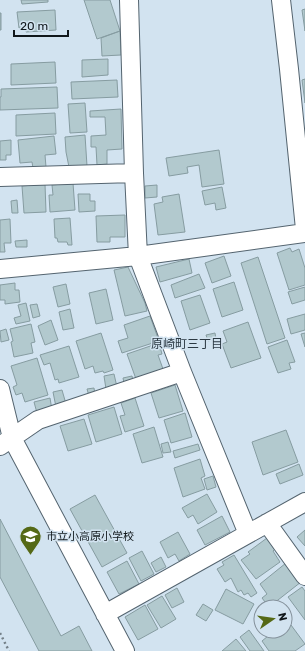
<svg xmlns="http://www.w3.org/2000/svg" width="305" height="651" font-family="Rubik,'Noto Sans JP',sans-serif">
<rect width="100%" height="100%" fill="#d2e3f0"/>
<!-- building -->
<path fill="#b2c9ce" stroke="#869ca1" d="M21 0H48V2L22 4Z
M84 0H110L120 31 97 39Z
M305 9V31L302 10Z
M55 10 56 30 26 32V28H19L17 12Z
M0 13H1V30H0Z
M120 31 121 55 102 56 101 38Z
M108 59V75L82 77V60Z
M55 62 56 83 11 85V64Z
M305 79V103L302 80Z
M117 80 118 97 72 99 71 82Z
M57 87 58 108 0 110V97H1V89Z
M85 103 87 132 70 133 68 104Z
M121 109 122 149 107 150V164L97 165 96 147H91V136L106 135 105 117H90V111Z
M55 113 56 134 16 136V115Z
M85 135 87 166 69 167 66 152 65 137Z
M54 136 56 154 45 155 46 167 33 168 32 162 20 163 18 140Z
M11 140V155H6V160H0V141Z
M219 150 224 184 202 187 199 165 187 167 188 173 169 176 166 158Z
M73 183 75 210 50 212 49 195H53L52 185Z
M45 184 46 212 24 213 22 186Z
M157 185V197L145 198V186Z
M222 187 226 208 216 210 215 203 205 205 202 191Z
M78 194H90V201H95V211L79 212Z
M179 194 185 232 158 235 154 204 163 202 162 197Z
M17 200 18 213H12L11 201Z
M125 215V237H110V242H97L96 216Z
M70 218 72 245H68L67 242H58L57 238H55L54 219Z
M10 219 11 243H4L5 252H0V220Z
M27 240V247H16L15 241Z
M290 248 292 252 299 249 305 268V285L289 290 277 253Z
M224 256 231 276 212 283 205 263Z
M258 257 285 338 267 344 241 263Z
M189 259 192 273 160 282 156 267Z
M128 267 145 303 147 311 125 316 114 270Z
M199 274 205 288 175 298 171 285Z
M234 282 243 310 222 317 213 289Z
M15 283V290H19L20 302 5 304V300H0V285Z
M66 284 70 304 58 307 53 287Z
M305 287V300L292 304 288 292Z
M106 289 113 320 96 324 89 293Z
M200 295 210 323 190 330 181 301Z
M26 303 30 321 16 324 14 318 21 316 18 305Z
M37 304 40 316 33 318 30 305Z
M70 309 74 328 63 330 59 312Z
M305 314V330L291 334 287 319Z
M150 316 159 341 122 353 118 341 128 338 124 325Z
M51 320 58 340 45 345 38 326Z
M248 322 261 358 231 368 222 344 227 342 223 331Z
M31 324 35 342 31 343 33 353 14 357 11 342 13 341 10 329Z
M6 329 9 340 1 342 0 331Z
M101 333 113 370 104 373 103 371 95 373 93 366 85 369 76 341Z
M215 333 216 339 208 341 206 335Z
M305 333V347L301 334Z
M287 340 295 362 289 363 291 369 278 373 268 347Z
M159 343 162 354 158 355 163 369 136 379 127 354Z
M69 346 79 377 59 383 58 379 55 380 50 363 44 365 40 355Z
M37 358 48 395 25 402 22 393 16 395 13 387 17 385 11 366Z
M114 374 117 387 106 389 104 376Z
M132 376 133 381 124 383 123 378Z
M175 385 183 411 159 418 151 393Z
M94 388 95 395 89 396 87 389Z
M62 390 66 404 56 407 53 392Z
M50 398 52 410 37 413 34 402Z
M135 398 144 426 125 432 120 416 125 415 121 403Z
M114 407 122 434 96 442 88 415Z
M185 413 192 437 171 443 164 420Z
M84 419 92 444 68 451 60 426Z
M154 427 163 457 142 463 133 434Z
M286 430 298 462 263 475 252 442Z
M168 442 171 452 163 453 161 444Z
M198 444 200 450 175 458 173 451Z
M200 459 205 476 201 478 205 489 183 497 174 468Z
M299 464 303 475 280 484 276 474Z
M213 476 216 487 207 490 204 479Z
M207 494 217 512 198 524 193 515 188 518 182 508Z
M95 495 127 553 102 567 70 509Z
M222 516 230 532 205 545 197 530Z
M0 519 61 636 79 626 92 651H39L0 577Z
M305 530V546L297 537Z
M178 532 190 554 179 561 175 554 168 558 160 542Z
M267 538 275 549 273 551 280 562 256 579 241 560 250 554 248 552Z
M142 551 154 574 141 581 129 558Z
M234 555 257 593 251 597 248 593 244 595 241 590 238 592 231 578 225 582 217 569 224 565 222 562Z
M161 557 166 567 156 572 151 563Z
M127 561 139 584 119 594 107 572Z
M286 563 301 582 269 607 262 598 267 594 260 584Z
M302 587 305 591V620L288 597Z
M177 588 184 602 172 608 165 595Z
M226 589 254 604 243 624 215 610Z
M162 596 176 619 161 628 147 605Z
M203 604 213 610 206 621 196 615Z
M145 605 158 629 138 640 125 617Z
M285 620 289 626 291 625 305 644 295 651H269L262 641 268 636 266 634 271 631H285Z
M249 630 264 651H250L240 637Z
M236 639 246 651H222Z"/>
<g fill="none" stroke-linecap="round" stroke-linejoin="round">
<defs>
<path id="minor" d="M129 0 134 173 138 256 182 372 248 534
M281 0 289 69 305 229
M0 177 134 173
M0 269 138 256 305 233
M0 389 12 438 125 651
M0 446 38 420 182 372
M267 523 305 576
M105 614 305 502"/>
</defs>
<!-- minor casing -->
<use href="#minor" stroke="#54646f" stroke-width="20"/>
<!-- path -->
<path stroke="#748088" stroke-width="2.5" stroke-dasharray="2 3" stroke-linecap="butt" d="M0 633 9 651"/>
<!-- minor -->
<use href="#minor" stroke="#fff" stroke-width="18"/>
</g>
<!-- icons -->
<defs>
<symbol id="school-pin" viewBox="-11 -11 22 30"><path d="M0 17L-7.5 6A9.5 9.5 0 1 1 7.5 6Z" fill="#556916" stroke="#d2e3f0"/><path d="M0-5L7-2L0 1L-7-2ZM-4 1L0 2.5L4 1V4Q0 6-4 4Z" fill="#fff"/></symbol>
</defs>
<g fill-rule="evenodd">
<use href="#school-pin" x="18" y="524" width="25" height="34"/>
</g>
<g text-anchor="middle" stroke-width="3" stroke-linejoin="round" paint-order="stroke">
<!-- poi labels -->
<g font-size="11" fill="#10171b" stroke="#d2e3f0" text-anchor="start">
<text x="46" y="540">市立小高原小学校</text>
</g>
<!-- neighbourhood labels -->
<g font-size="12" fill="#2b3943" stroke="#d2e3f0">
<text x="187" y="348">原崎町三丁目</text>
</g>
</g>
<!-- north arrow -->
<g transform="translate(273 619) rotate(77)"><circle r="19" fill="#d2e3f0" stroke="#84919b"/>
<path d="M0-3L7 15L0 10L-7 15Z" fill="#556916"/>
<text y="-6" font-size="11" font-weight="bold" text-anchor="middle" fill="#10171b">N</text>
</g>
<!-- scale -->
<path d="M14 30v6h54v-6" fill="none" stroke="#10171b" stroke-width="2"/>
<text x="20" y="30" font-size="12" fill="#10171b" stroke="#d2e3f0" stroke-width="3" paint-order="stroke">20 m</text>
</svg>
